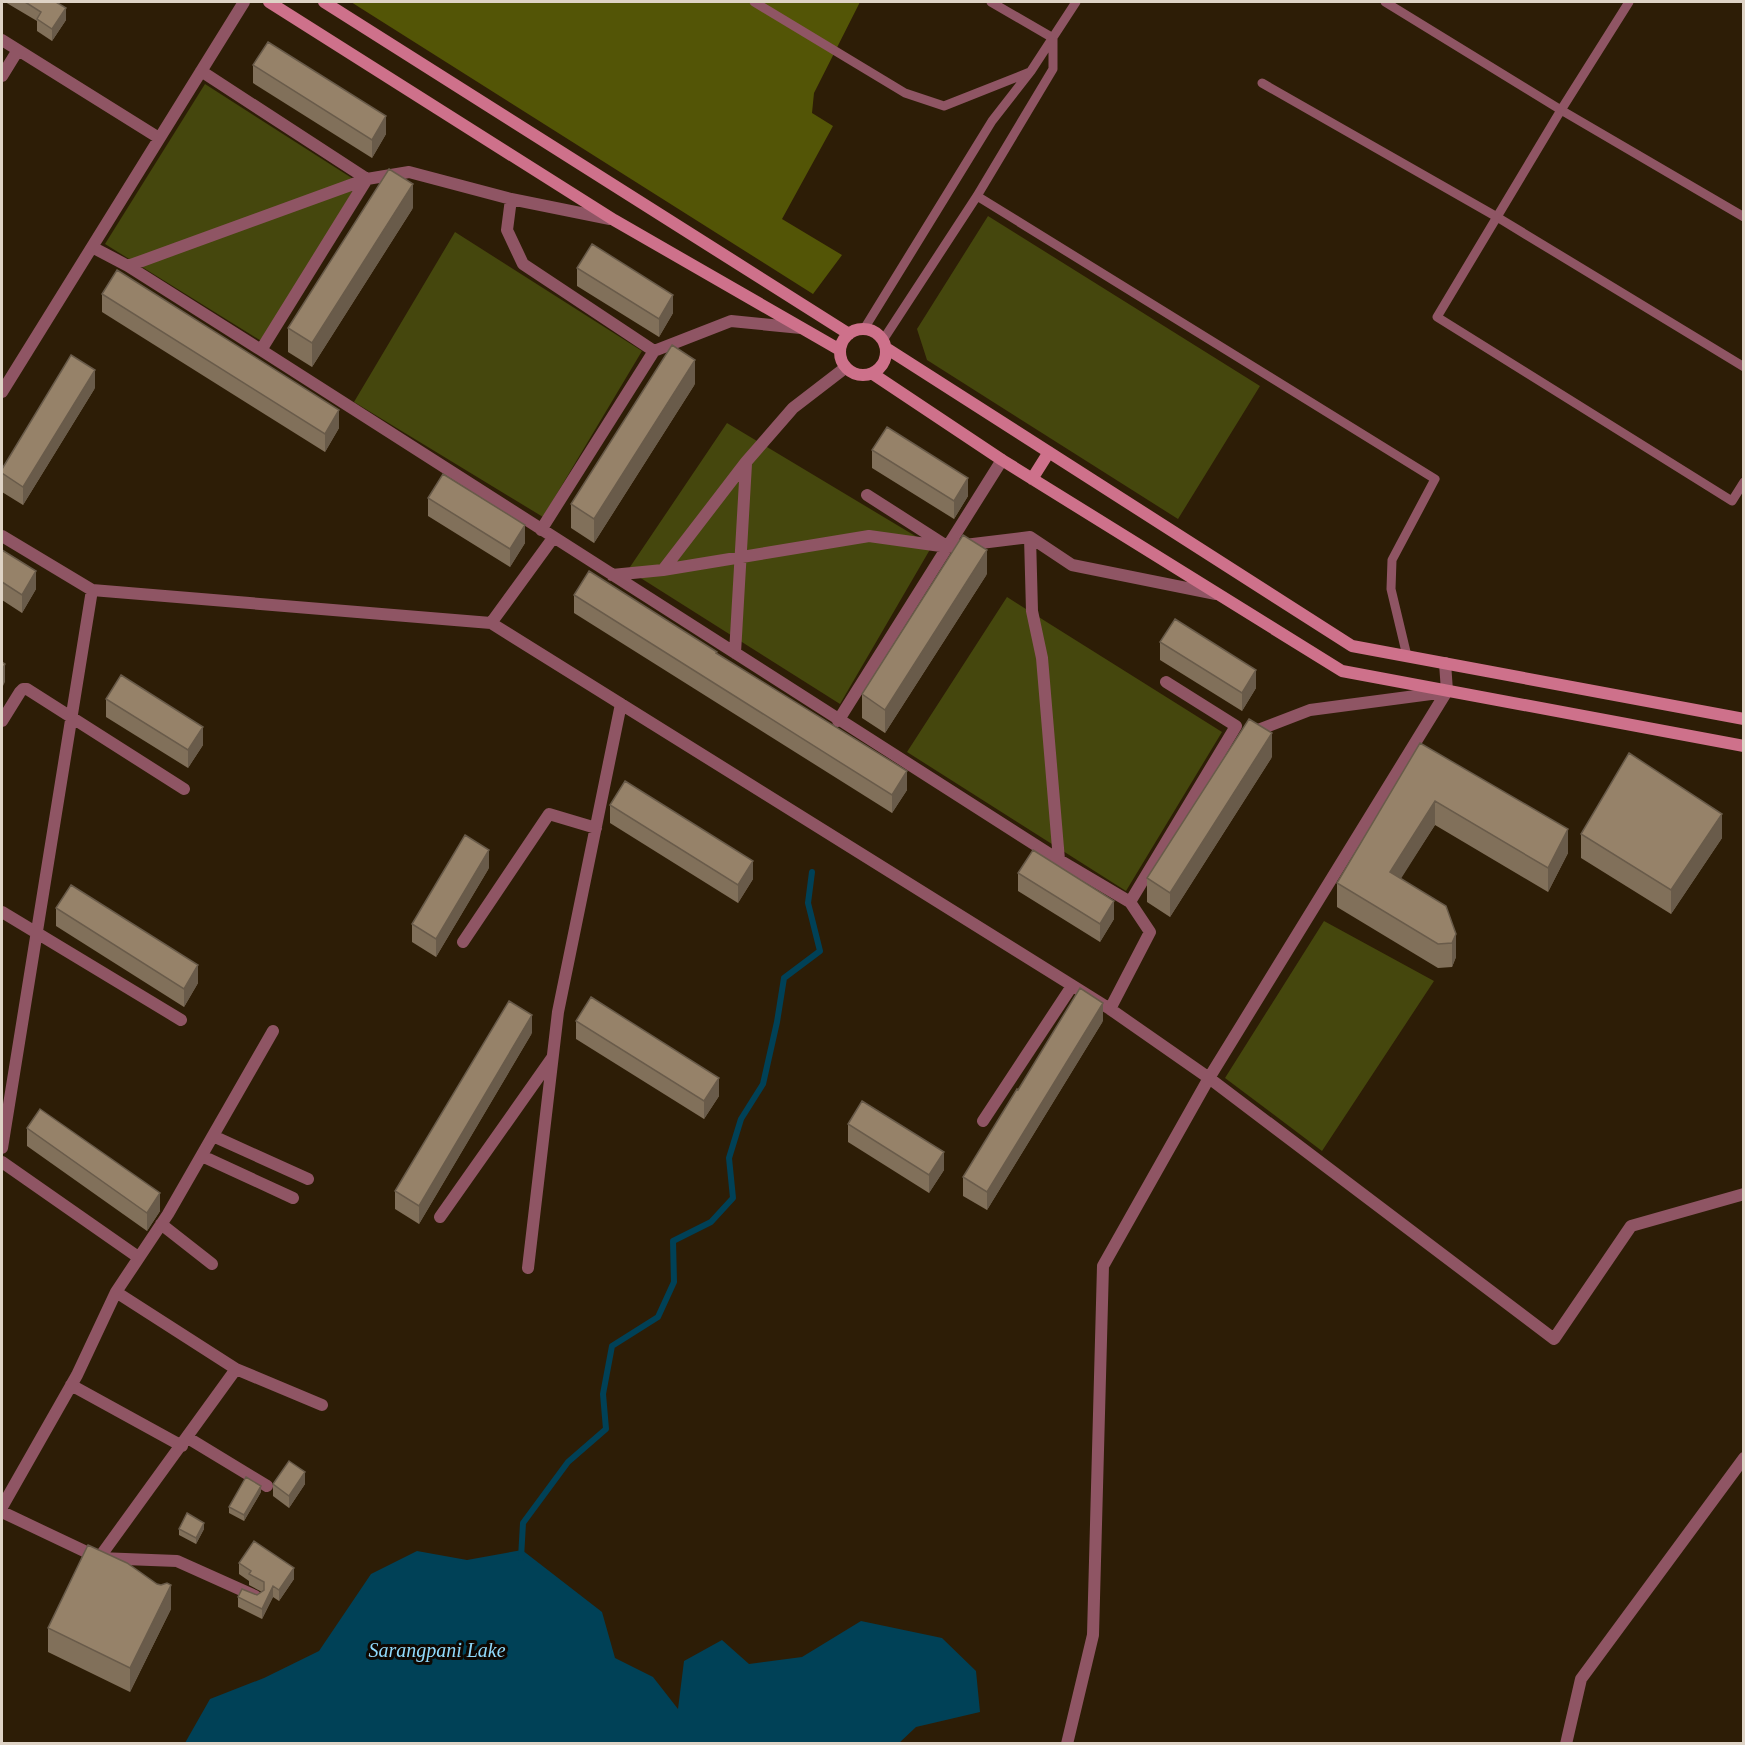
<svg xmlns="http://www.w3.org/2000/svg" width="1745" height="1745" font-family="'Times New Roman',serif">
<rect width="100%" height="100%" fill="#2d1d06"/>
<!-- green -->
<path fill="#45470d" d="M205 84 358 182 263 342 105 244Z
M988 216 1260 386 1178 519 927 360 917 329Z
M455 232 642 351 543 517 354 402Z
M727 423 932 546 840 704 628 570Z
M1007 597 1222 732 1126 891 907 752Z
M1324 921 1434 981 1322 1151 1225 1078Z"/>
<!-- forest -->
<path fill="#535506" d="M351 2H860L814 93 812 113 833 126 782 219 842 255 813 294Z"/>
<!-- water -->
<path fill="#004157" d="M522 1550 602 1612 615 1658 653 1677 678 1709 684 1661 722 1640 749 1664 802 1657 861 1621 942 1638 976 1671 980 1712 916 1727 898 1744 185 1743 210 1699 264 1678 319 1651 371 1574 417 1551 467 1560Z"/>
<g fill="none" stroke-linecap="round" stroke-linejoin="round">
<!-- stream -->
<path stroke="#004157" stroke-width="6" d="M521 1558 523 1523 568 1462 606 1429 603 1394 612 1346 658 1317 674 1282 673 1241 711 1222 733 1198 729 1158 741 1119 763 1084 777 1022 784 978 820 951 808 903 812 872"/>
<!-- lane -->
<path stroke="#8f5564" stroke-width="9" d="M754 2 905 93 944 106 1030 72
M991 2 1053 38
M1385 2 1561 110 1744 217
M1629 2 1561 110 1437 317 1732 501 1744 482
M1262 83 1497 217 1744 367
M977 196 1435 479 1392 560 1391 589 1407 656
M864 329 992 121 1031 71 1076 2
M883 340 977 196 1053 69V38"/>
<!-- street -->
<path stroke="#8f5564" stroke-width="12" d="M2 40 159 138
M201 71 367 179 261 350
M2 76 18 50
M511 199 507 230 523 264 654 351 541 530
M92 247 128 266 261 350 1059 860 1130 902 1150 932 1110 1009
M128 266 367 179 409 172 511 199 610 219
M654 351 731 321 801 328
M2 392 244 2
M867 495 945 545
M2 536 92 590 491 623 1110 1009 1209 1078 1554 1339 1631 1226 1744 1194
M1030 537 1032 611 1042 658 1059 860
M663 570 746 462 793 408 845 368
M612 575 663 570 869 536 948 547 1030 537 1072 565 1216 594
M491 623 553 538
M735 653 746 464
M2 721 20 692 23 689H27L184 789
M838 721 1002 460
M1250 733 1310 710 1446 692
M1130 902 1236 726 1166 682
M2 912 181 1020
M463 942 549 814 596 828
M983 1121 1072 986
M213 1136 308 1179
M2 1148 92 590
M202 1156 293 1198
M2 1162 138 1257
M440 1217 552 1058
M161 1224 212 1264
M528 1268 558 1012 621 704
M236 1369 322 1405
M71 1385 182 1446
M188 1438 267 1486
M2 1507 77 1375 116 1292
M2 1512 99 1558 177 1561 255 1596
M106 1563 99 1558 236 1369 116 1292 168 1214 273 1031
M1067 1744 1093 1635 1103 1266 1209 1078 1447 691 1445 663
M1566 1744 1581 1679 1744 1458"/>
<!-- secondary -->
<path stroke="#ce718b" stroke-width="12" d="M269 2 614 220 840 350
M324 2 849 334
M840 352a23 23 0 1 1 46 0a23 23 0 1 1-46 0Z
M886 348 1352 646 1744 719
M873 374 1002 460 1342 671 1744 746
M1032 479 1049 452"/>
</g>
<!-- wall -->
<path fill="#81705a" d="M5 2H56L66 20 52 41 37 31V21Z
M253 65 386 134 372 158 253 83Z
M413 208 312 367 288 352V328Z
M577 268 673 313 659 337 577 286Z
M102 294 339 428 325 452 102 312Z
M695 384 594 543 571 528V504Z
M95 388 23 505 2 492V469Z
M872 450 968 496 954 519 872 468Z
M428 498 525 543 510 567 428 516Z
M2 550 36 589 22 613 2 600Z
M987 574 885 733 862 718V694Z
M574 595 717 654 907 790 892 813 574 613Z
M1160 642 1256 688 1242 711 1160 660Z
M106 699 203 745 188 768 106 717Z
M1420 743 1568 853 1548 892 1435 825 1400 879 1446 906 1456 957 1452 967 1438 968 1337 907V883Z
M1272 757 1170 917 1147 902V878Z
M610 805 753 879 738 903 610 823Z
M1581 834 1722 838 1671 914 1581 858Z
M489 868 436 957 412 942V924Z
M1018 873 1114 919 1100 942 1018 891Z
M56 908 198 983 184 1007 56 926Z
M576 1021 719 1096 704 1119 576 1039Z
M1103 1021 987 1210 963 1196V1177Z
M532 1033 419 1224 395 1209V1191Z
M848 1124 944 1170 929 1193 848 1142Z
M27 1128 160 1211 147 1231 27 1146Z
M273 1484H305L289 1508 273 1496Z
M261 1492 244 1521 229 1513V1507Z
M179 1529H204L196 1544 179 1535Z
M239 1563 294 1579 279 1601 273 1597 262 1619 238 1607V1597L257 1595 262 1592 249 1585V1581L239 1574Z
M171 1609 130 1692 48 1652V1628Z"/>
<!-- shaded-wall -->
<path fill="#695b4a" d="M66 8V20L52 41V29Z
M386 116V134L372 158V140Z
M413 184V208L312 367V343Z
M673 295V313L659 337V319Z
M695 360V384L594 543V519Z
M95 370V388L23 505V487Z
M339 410V428L325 452V434Z
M968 478V496L954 519V501Z
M525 525V543L510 567V549Z
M987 550V574L885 733V710Z
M36 571V589L22 613V595Z
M5 664V682L2 688V670Z
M1256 670V688L1242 711V693Z
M203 727V745L188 768V750Z
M1272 733V757L1170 917V893Z
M907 771V790L892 813V795Z
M1435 801V825L1390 896V872Z
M1722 814V838L1671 914V890Z
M1568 829V853L1548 892V868Z
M489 850V868L436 957V939Z
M753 861V879L738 903V885Z
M1114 901V919L1100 942V924Z
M1456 934V957L1452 967V943Z
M198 965V983L184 1007V989Z
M1103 1003V1021L987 1210V1192Z
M532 1015V1033L419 1224V1206Z
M719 1078V1096L704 1119V1101Z
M944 1152V1170L929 1193V1175Z
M160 1193V1211L147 1231V1213Z
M305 1472V1484L289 1508V1496Z
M261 1486V1492L244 1521V1515Z
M204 1523V1529L196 1544V1538Z
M294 1568V1579L279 1601V1590Z
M171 1585V1609L130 1692V1668Z
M273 1586V1597L262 1619V1609Z"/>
<!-- building -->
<path fill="#968269" stroke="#695b4a" stroke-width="1.5" d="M25 2H56L66 8 52 29 37 19 41 12Z
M268 42 386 116 372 140 253 65Z
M389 169 413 184 312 343 288 328Z
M592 244 673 295 659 319 577 268Z
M117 270 339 410 325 434 102 294Z
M672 345 695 360 594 519 571 504Z
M71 355 95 370 23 487 2 473V469Z
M887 427 968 478 954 501 872 450Z
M443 474 525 525 510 549 428 498Z
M963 535 987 550 885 710 862 694Z
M2 550 36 571 22 595 2 582Z
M589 571 717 652 716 653 907 771 892 795 574 595Z
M1175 619 1256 670 1242 693 1160 642Z
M2 662 5 664 2 670Z
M121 675 203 727 188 750 106 699Z
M1249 719 1272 733 1170 893 1147 878Z
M1420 743 1568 829 1548 868 1435 801 1390 872 1446 906 1456 934 1452 943 1438 944 1337 883Z
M1629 753 1722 814 1671 890 1581 834Z
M625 781 753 861 738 885 610 805Z
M465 835 489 850 436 939 412 924Z
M1033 850 1114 901 1100 924 1018 873Z
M71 885 198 965 184 989 56 908Z
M1080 988 1103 1003 987 1192 963 1177 1017 1089 1018 1090Z
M591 997 719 1078 704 1101 576 1021Z
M509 1001 532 1015 419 1206 395 1191Z
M862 1101 944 1152 929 1175 848 1124Z
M40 1109 160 1193 147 1213 27 1128Z
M289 1461 305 1472 289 1496 273 1484Z
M246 1477 261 1486 244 1515 229 1507Z
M187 1513 204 1523 196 1538 179 1529Z
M254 1541 294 1568 279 1590 273 1586 262 1609 238 1597 242 1589 257 1595 264 1590V1582L249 1574 251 1571 239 1563Z
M88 1545 127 1563 157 1584 161 1585 167 1583 171 1585 130 1668 48 1628Z"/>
<g text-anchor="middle" stroke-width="6" stroke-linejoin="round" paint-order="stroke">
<!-- water labels -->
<g font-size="20" font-style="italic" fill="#90dafc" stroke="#0f0802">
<text x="437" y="1657">Sarangpani Lake</text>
</g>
</g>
<!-- border -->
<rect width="1745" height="1745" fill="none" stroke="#ded3c6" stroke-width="6"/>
</svg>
